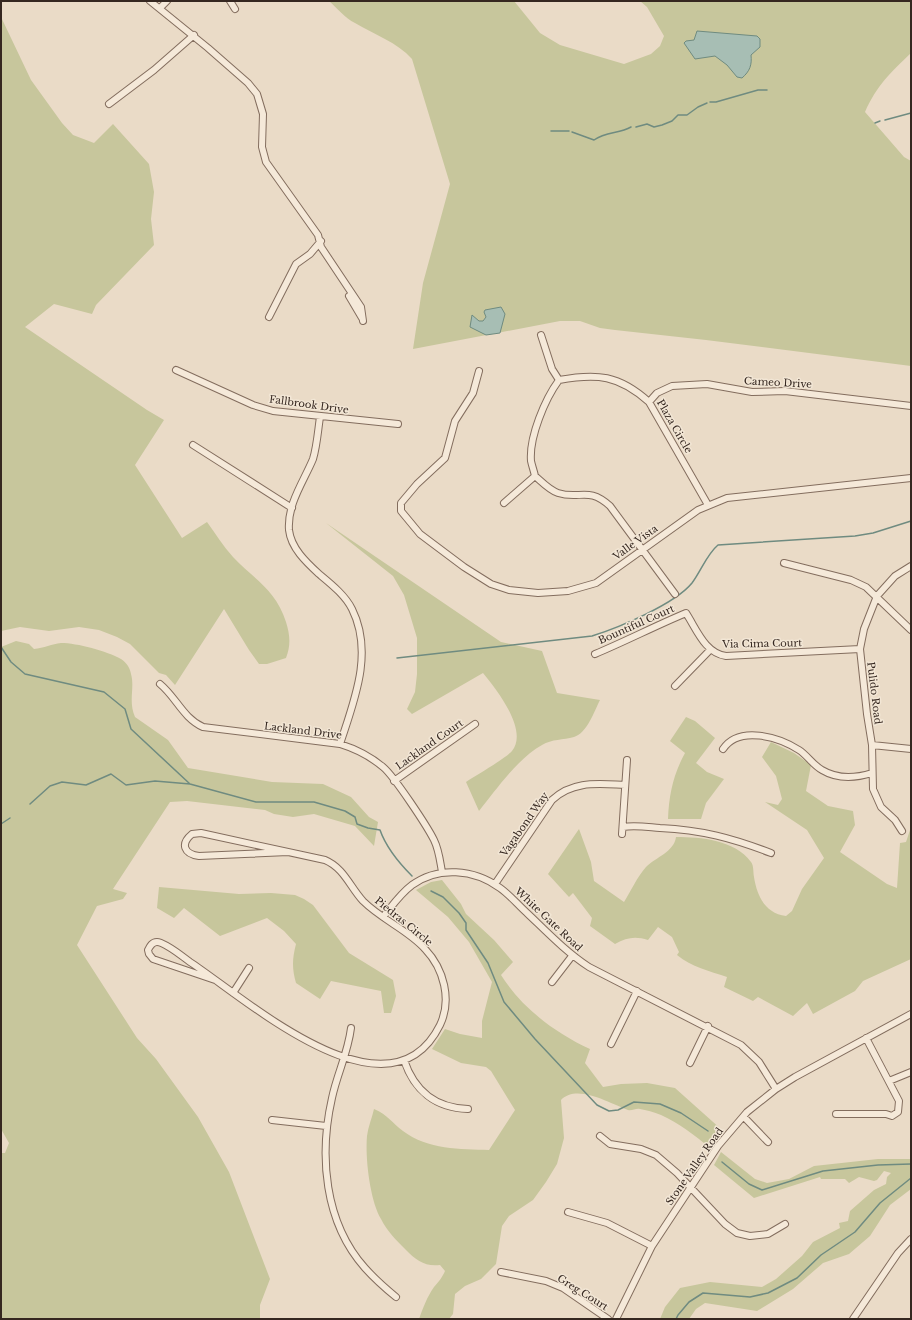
<svg xmlns="http://www.w3.org/2000/svg" width="912" height="1320" font-family="'Libre Baskerville',serif">
<rect width="100%" height="100%" fill="#eadbc7"/>
<!-- green -->
<path fill="#c7c69c" d="M329 1H514L540 33 560 45 624 64 651 54 660 46 664 36 647 7 640 1H911V53C891 72 877 85 865 112L904 157 911 161V366L706 340 615 330 600 328 580 321H560L413 349 423 283 450 184 412 59C397 42 375 35 355 23 345 18 337 8 329 1Z
M1 17 31 80 62 123 73 135 94 143 113 124 149 164 154 192 151 219 154 245 96 305 92 314 54 304 25 327 147 410 164 420 135 465 182 538 207 522C215 533 223 546 233 557 255 580 276 590 286 622 290 635 291 645 286 658L267 664H259L249 650 224 609 175 685 166 675 159 673 130 644 117 637 99 630 79 627 49 631 20 627 1 631Z
M326 523 501 642 542 651 557 693 600 700C594 712 587 733 574 737 563 740 552 739 542 745 518 758 496 790 479 811L466 782C475 776 506 758 512 751 529 730 496 689 483 673L412 714 407 709 415 692 417 674V638L404 595 393 576Z
M16 641 29 644 34 649C44 648 52 644 61 643 77 643 107 651 121 659 127 663 130 668 131 674 135 688 128 701 135 717L168 740 188 768 272 782 323 784 351 797 369 817 378 822 374 846 355 826 314 814 293 817 274 814 265 810 187 801 170 802 113 889 127 893 123 899 97 906 77 945 137 1038 156 1059 198 1117 229 1172 270 1279 260 1305V1319H1V1153H5L9 1143 1 1129V647Z
M686 717 695 721 715 738 696 763 707 772 724 779 706 803 701 819H668C669 795 673 775 685 753L670 741Z
M771 742 794 753 811 765 806 791 828 806 853 811 855 825 840 852 887 884 897 888 900 843 906 842 911 827V959L863 981 855 991 813 1014 807 1003 793 1016 758 997 753 1001 724 987 727 977C709 971 692 967 677 955L679 952 672 937 658 927 648 940C636 936 627 937 615 944L590 926 592 918 573 893 569 897 548 874 579 829 591 862 594 881 624 902C631 891 637 877 646 867 656 857 674 852 676 837 701 837 735 840 751 862 754 866 753 872 754 877 757 896 765 913 786 916L792 911 802 889 824 858 807 830 765 802 778 805 782 799 776 776 762 757Z
M442 880 461 904 466 914 494 940 513 962 501 975C522 1008 555 1033 590 1049L585 1063 603 1087 621 1084 647 1083 675 1088 722 1130 709 1147C694 1135 679 1123 661 1115 654 1112 646 1110 640 1109 636 1108 632 1111 628 1110 611 1104 577 1083 561 1100L564 1138 557 1164 546 1182 533 1200 509 1216 502 1226 496 1264 481 1279 465 1286 455 1294 453 1314 449 1319H419C423 1308 427 1297 434 1287 439 1281 442 1278 445 1271L440 1265C425 1267 416 1260 406 1250 397 1241 387 1231 381 1219 370 1200 365 1158 367 1136 368 1127 372 1118 374 1109 388 1115 392 1123 403 1131 428 1150 460 1149 489 1150L515 1110 491 1071 486 1067 461 1063 432 1049 445 1029 460 1034 482 1038V1021L492 982 469 942 448 917 416 890 431 882Z
M159 887 239 894 271 893 295 895 304 899 313 905 349 953 393 980 396 996 391 1013H384L381 991 331 981 320 999 296 983C292 969 292 959 296 944L284 931 267 918 220 936 184 908 174 918 157 908Z
M721 1152 755 1179 767 1183 789 1179 814 1166 878 1159H911V1189L890 1205 870 1236 849 1254 823 1263 793 1289 757 1311 705 1303 696 1309 689 1319H660L665 1307 680 1288 710 1282 762 1287 776 1279 802 1256 813 1242 840 1228 839 1223 848 1221 850 1211 874 1190 886 1184 887 1177 891 1173 884 1171 877 1180 874 1181 859 1177 849 1183 845 1179H821L820 1177 754 1198 714 1165Z"/>
<!-- water -->
<path fill="#a7beb4" stroke="#6f8b80" d="M697 31 757 36 760 39V47L751 55C752 65 750 71 742 78L737 77 727 65 715 56 695 59 684 43 686 41 694 40Z
M501 307 505 314 500 333 486 335 470 327 472 315 479 321H483L486 317 484 312 485 310Z"/>
<g fill="none" stroke-linecap="round" stroke-linejoin="round">
<!-- stream -->
<path stroke="#6f8b80" stroke-width="1.5" d="M710 102H716L758 90H767
M885 120 911 113
M875 123 880 121
M636 127 647 124 654 127 662 125 672 121 678 115H687L698 107 707 103
M551 131H569
M572 132 594 140C606 131 619 134 631 127
M1 647 11 662 25 674 104 692 125 709 131 729 190 784
M397 658 592 636C618 628 675 604 692 583 701 571 707 554 718 545L855 536 873 533 911 521
M30 804 50 786 62 782 86 785 111 774 126 785 155 781 190 784 256 802H314L345 811 355 817 357 824 368 828 380 830C386 847 399 863 412 876
M1 824 10 818
M431 891 443 897 459 913 466 923V930L488 963 504 1002 535 1039 597 1105 609 1111 618 1110 634 1102 660 1104 681 1113 708 1131
M722 1162 749 1184 762 1190 823 1171 878 1165 911 1164
M676 1319 678 1315 689 1302 703 1293 750 1297 768 1293 797 1278 821 1255 855 1232 880 1203 911 1178"/>
<defs>
<path id="minor" d="M150 1 208 48 248 83 257 94 263 114 262 147 266 162 318 235 321 247 361 307 363 321
M230 1 235 9
M160 8 167 1
M109 104 154 70 194 35
M349 296 362 318
M269 317 296 264 310 254 321 241
M541 335 552 369 559 380
M176 370 253 405 273 411 398 424
M479 371 473 393 455 421 445 458 417 484 401 503V511L420 534 464 567 491 584 509 590 538 593 568 591 596 583 698 510 727 498 911 478
M559 380C597 373 619 375 649 402L708 505
M649 402 657 393 672 386 707 384 752 392 785 391 911 406
M320 417C318 430 317 446 313 459 304 481 287 504 289 530 291 548 306 562 319 574 331 584 345 595 352 609 374 653 354 701 340 744
M193 445 292 508
M535 476C534 471 532 466 531 461 529 437 545 399 559 380
M504 503 535 476C542 482 549 490 558 493 580 500 588 486 610 506L675 594
M784 563 851 580 866 587 911 630
M595 654C626 641 655 626 686 613 697 630 705 653 726 656L860 649
M160 684C176 697 183 718 203 727L340 744C356 749 370 756 383 767 394 776 427 826 434 840 439 850 440 861 442 872
M675 686 710 650
M872 745 911 749
M723 749C739 725 779 737 799 750 807 755 813 765 822 770 837 779 856 778 872 773
M394 781 475 724
M623 827C635 825 647 827 660 828 702 830 732 838 771 853
M902 831 895 820 881 807 873 789 872 745 867 714 860 649 864 629 877 596 895 576 911 566
M622 834 627 760
M495 884 552 800C573 780 599 784 625 785
M383 917C392 906 400 894 412 885 438 866 474 869 500 888 510 895 518 905 527 913 547 932 566 952 589 967L741 1045 759 1062 776 1089
M215 980 153 959 149 954 148 950C150 946 152 942 157 942 165 942 183 957 190 962 245 998 389 1128 440 1025 452 1000 444 969 425 949 408 930 382 920 363 901 350 887 344 868 325 860L201 833 192 834C180 844 184 854 199 856L288 852
M552 982 572 956
M233 993 249 968
M351 1028C348 1053 337 1074 332 1098 319 1155 324 1222 365 1268 374 1278 385 1288 396 1297
M611 1044 637 991
M404 1060C414 1090 435 1108 468 1109
M690 1063 708 1026
M889 1081 911 1072
M836 1114H886L892 1116 898 1112 899 1101 866 1038
M744 1117 768 1142
M272 1120 326 1126
M600 1136 610 1144 641 1149 656 1155 677 1173 725 1224 737 1233 750 1236 768 1234 785 1224
M568 1212 607 1223 652 1246
M501 1272 546 1281 563 1288 608 1319
M616 1319 652 1246 718 1146 747 1112 776 1089 795 1077 911 1014
M853 1319 898 1253 911 1239"/>
</defs>
<!-- minor casing -->
<use href="#minor" stroke="#836d5e" stroke-width="8"/>
<!-- minor -->
<use href="#minor" stroke="#f5e9d9" stroke-width="6"/>
</g>
<g text-anchor="middle" stroke-width="3" stroke-linejoin="round" paint-order="stroke">
<!-- street labels -->
<g font-size="10" fill="#352720" stroke="#f2e6d5">
<text transform="translate(778 382) rotate(3)" y="4">Cameo Drive</text>
<text transform="translate(309 404) rotate(8)" y="4">Fallbrook Drive</text>
<text transform="translate(675 426) rotate(60)" y="4">Plaza Circle</text>
<text transform="translate(635 542) rotate(-36)" y="4">Valle Vista</text>
<text transform="translate(636 624) rotate(-24)" y="4">Bountiful Court</text>
<text transform="translate(762 643) rotate(-1)" y="4">Via Cima Court</text>
<text transform="translate(875 693) rotate(83)" y="4">Pulido Road</text>
<text transform="translate(303 730) rotate(7)" y="4">Lackland Drive</text>
<text transform="translate(429 744) rotate(-35)" y="4">Lackland Court</text>
<text transform="translate(524 824) rotate(-55)" y="4">Vagabond Way</text>
<text transform="translate(549 919) rotate(43)" y="4">White Gate Road</text>
<text transform="translate(404 921) rotate(39)" y="4">Piedras Circle</text>
<text transform="translate(694 1166) rotate(-55)" y="4">Stone Valley Road</text>
<text transform="translate(583 1292) rotate(32)" y="4">Greg Court</text>
</g>
</g>
<!-- border -->
<rect width="912" height="1320" fill="none" stroke="#352720" stroke-width="4"/>
</svg>
